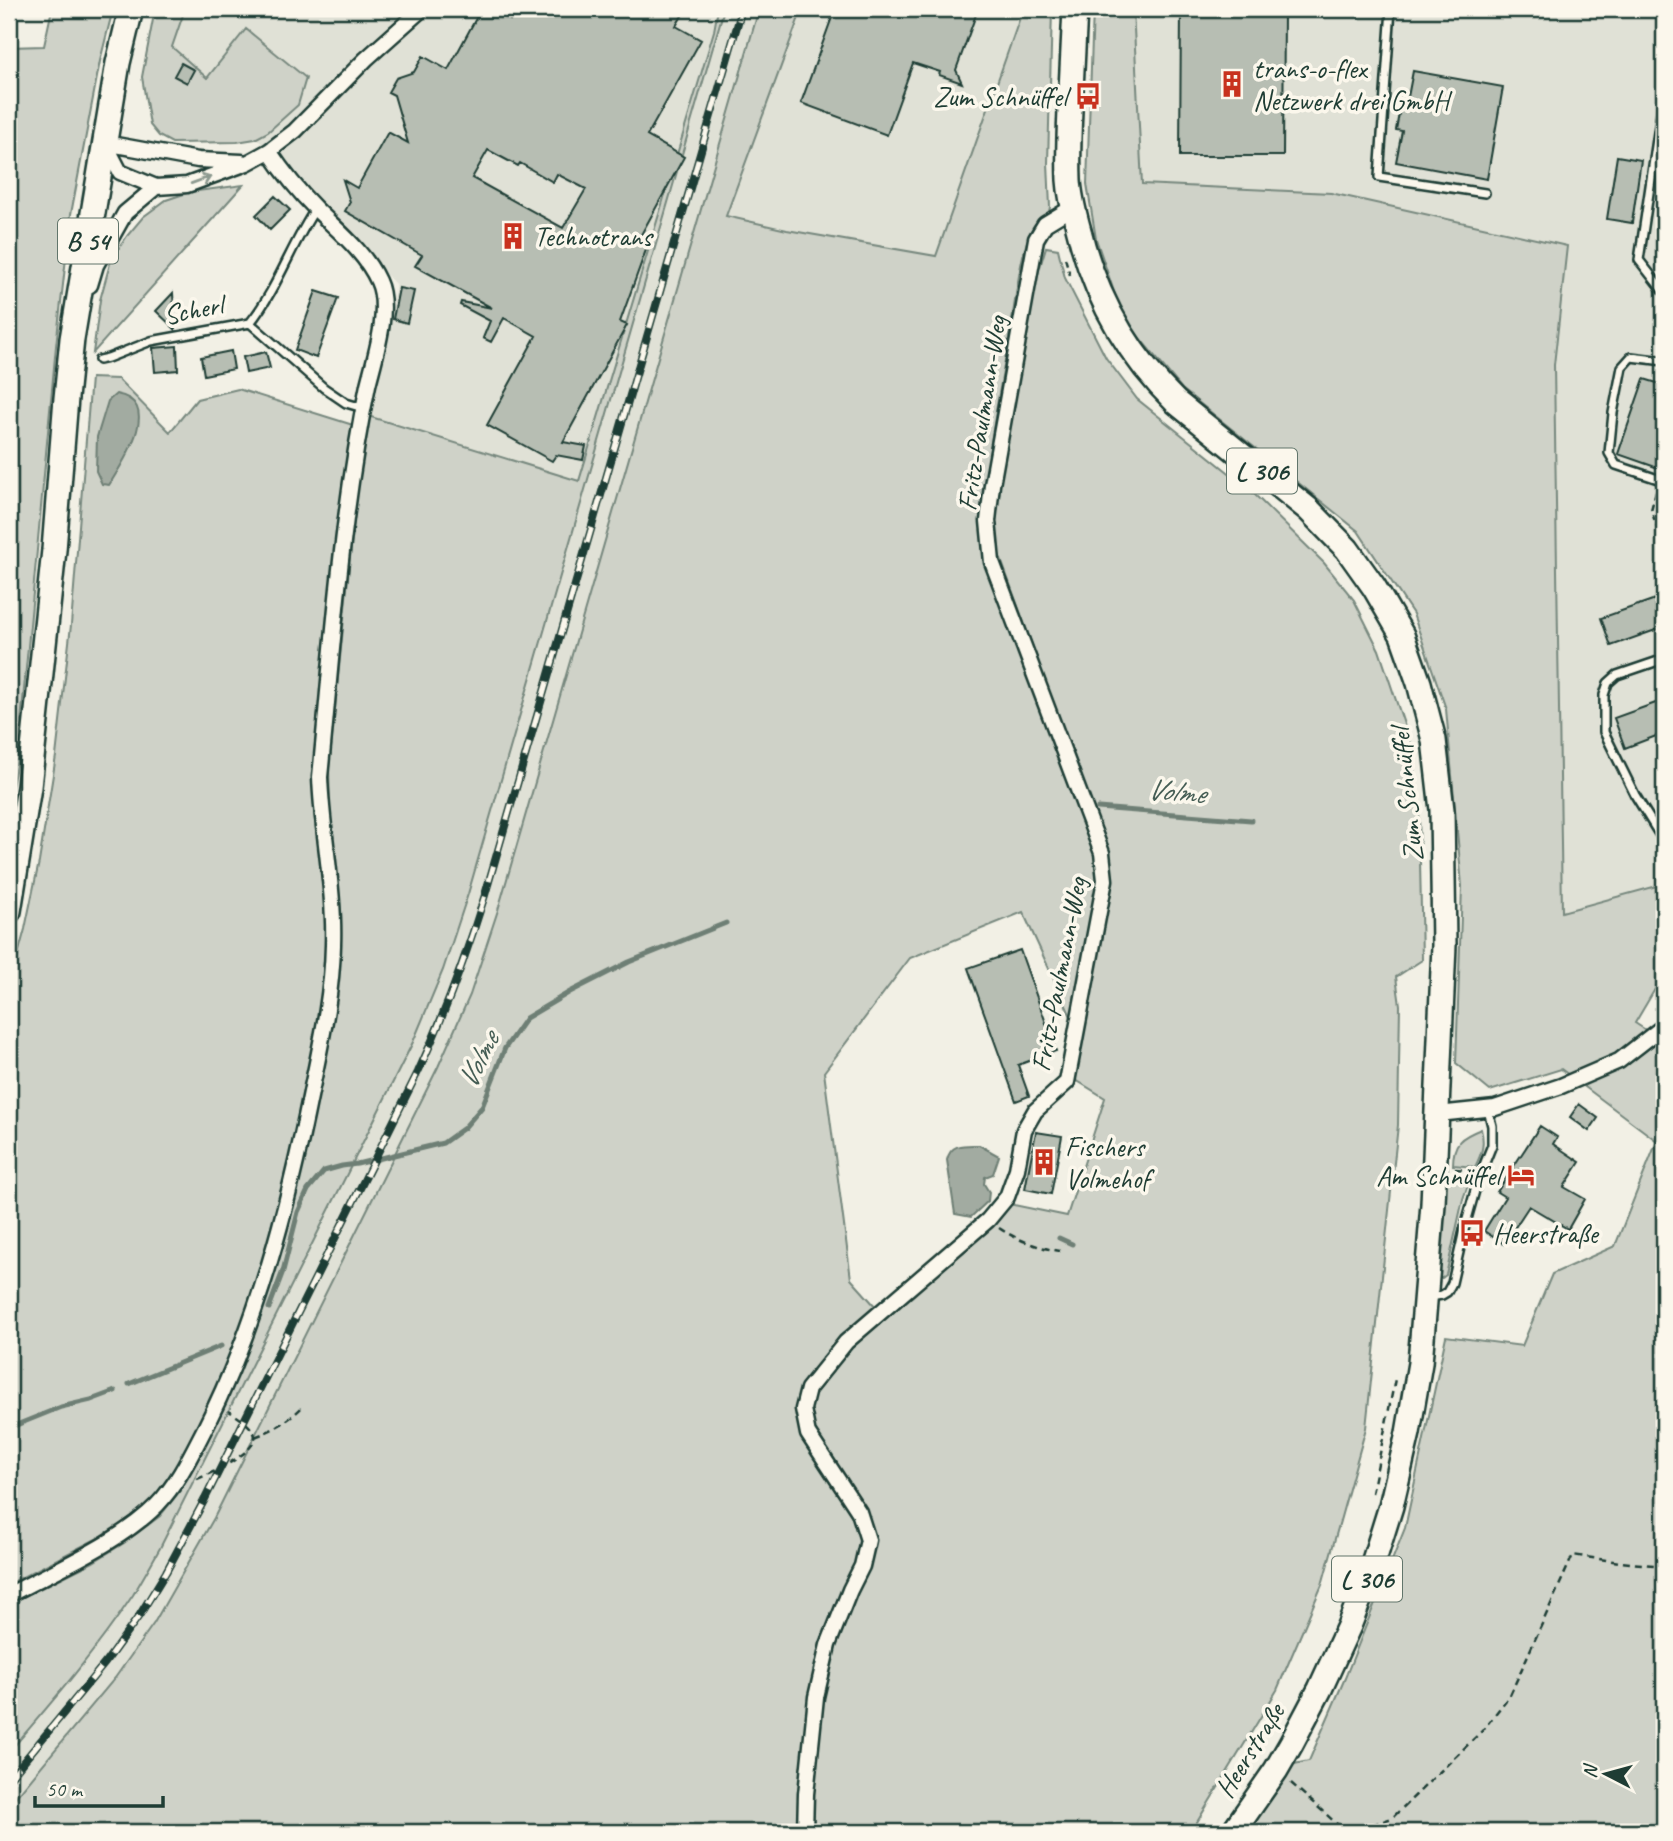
<svg xmlns="http://www.w3.org/2000/svg" width="1673" height="1841" font-family="Caveat,sans-serif">
<rect width="100%" height="100%" fill="#f2f0e5"/>
<filter id="ink" filterUnits="userSpaceOnUse"><feTurbulence type="fractalNoise" baseFrequency=".0143" numOctaves="2"/><feDisplacementMap in="SourceGraphic" scale="14" xChannelSelector="R" yChannelSelector="G"/><feConvolveMatrix kernelMatrix="1 2 1 2 8 2 1 2 1" color-interpolation-filters="sRGB"/></filter>
<g filter="url(#ink)">
<!-- built -->
<path fill="#e0e1d6" d="M184 9H718L714 31 579 481 368 416 396 285 171 48Z
M724 9H759L498 910 470 995 438 1067 214 1518 184 1572 154 1623 115 1678 9 1805V1752L57 1697 98 1644 133 1595 160 1548 413 1042 443 970 468 894Z
M802 9H1023L936 256 787 230 726 216Z
M1133 9H1664V884L1562 912 1554 365 1566 246 1331 193 1141 184Z"/>
<!-- green -->
<path fill="#cfd2c8" stroke="#77887e" stroke-width="2" fill-rule="evenodd" d="M52 9H113L100 61 71 214 56 346 18 754 9 804V47L44 46Z
M155 9H185L172 47 207 78 246 29 306 78 298 105 268 132 255 139 237 142 172 143 159 136 150 125 142 77Z
M718 9H724L468 894 443 970 413 1042 160 1548C151 1564 142 1580 133 1595 96 1651 52 1702 9 1752V1604L93 1562 124 1543 160 1516 180 1491 197 1461 245 1355 268 1292 290 1215 310 1134 335 1010 340 958V906L330 809 329 768 355 508 368 416 579 481 714 31Z
M759 9H802L726 216 787 230 936 256 1023 9H1052L1048 163 1050 207 1049 212C1043 217 1037 220 1033 227 1020 252 1016 298 1011 326 1000 393 984 461 984 529L1083 814 1091 844 1087 796 999 554 994 513 997 473 1036 280 1046 247 1058 249 1065 278 1106 358 1137 399 1248 488 1324 563 1354 600 1379 650 1411 745 1419 811 1422 960 1396 977 1400 1005 1398 1125 1366 1428 1322 1585 1277 1690 1191 1832H9V1805L115 1678 154 1623 214 1518 438 1067 470 995 498 910ZM1023 912 1079 1034 1071 1077 1105 1098 1067 1216 999 1202 876 1307 851 1279 824 1072 910 958Z
M1093 9H1133L1142 184 1331 193 1567 246 1554 365 1562 912 1664 884V965L1661 979 1635 1023 1664 1042V1832H1239L1285 1766 1309 1761 1345 1678 1405 1528 1446 1336 1522 1346 1552 1274 1615 1246 1657 1141 1561 1069 1490 1091 1456 1063 1462 886 1446 709 1413 614 1358 531 1182 389 1123 318 1096 239 1087 184Z
M243 185 93 353 100 300 111 260 127 236 143 217 166 200 190 192Z
M91 378 118 379 170 432 197 399 238 389 353 425 339 517 314 772V814L327 914 326 965 319 1016 296 1132 265 1260 234 1348 201 1419 178 1463 157 1493 134 1515 100 1537 9 1584V988L25 929 39 862 56 756 71 625Z
M1481 1129C1485 1144 1482 1153 1475 1167L1453 1165C1453 1142 1461 1137 1481 1129Z
M1446 1175 1471 1176 1463 1199 1446 1275 1442 1278H1437Z"/>
<!-- water -->
<path fill="#a2aba1" stroke="#6e7f75" stroke-width="2" d="M116 394C164 402 124 461 109 485L102 484 96 471 97 437 108 401Z
M979 1145 999 1156 993 1174 985 1177 984 1184 989 1192 988 1201 971 1217 955 1214 947 1160C951 1143 964 1145 979 1145Z"/>
<g fill="none" stroke-linecap="round" stroke-linejoin="round">
<!-- stream -->
<path stroke="#6e7f75" stroke-width="5" d="M1098 808 1251 820
M1059 1238 1072 1244
M269 1308 283 1271 298 1212 308 1190 324 1171 342 1166 357 1164 443 1143 464 1128 482 1107 505 1048 526 1018 570 992 629 962 726 923
M129 1384 221 1346
M9 1428 61 1407 91 1400 115 1391"/>
</g>
<!-- building -->
<path fill="#b7beb3" stroke="#1f3d34" stroke-width="2" fill-rule="evenodd" d="M481 9H490L510 20 516 9H686L676 26 701 40 647 136 684 157 637 242 647 247 620 322 627 325 563 442 586 446 583 460 556 455 552 461 487 425 536 336 504 318 491 342 483 338 490 321 460 305 461 302 492 308 415 266 422 255 345 211 350 202 343 180 357 188 388 132 408 143 394 95 388 92 396 78 414 72 423 56 448 70ZM488 150 518 166 520 163 553 182 557 174 586 189 563 228 472 178Z
M835 9H978L956 70 962 83 939 75 940 72 913 63 887 135 801 103Z
M1181 9H1282V13H1284L1283 156H1180Z
M181 63 194 70 187 83 174 76Z
M1413 71 1503 87 1487 179 1396 162 1402 131 1396 130 1401 102H1407Z
M1617 156 1641 160 1632 223 1607 219Z
M275 196 290 210 270 230 256 215Z
M399 288 414 291 407 323 393 319Z
M316 291 338 298 316 358 295 350Z
M173 293 175 329 156 311Z
M177 346 178 370 155 372 153 348Z
M231 351 234 369 204 375 201 357Z
M266 352 270 368 246 373 243 357Z
M1644 379 1664 385V470L1618 454Z
M1664 596V627L1611 646 1601 618Z
M1664 700V733L1625 748 1614 718Z
M1020 950 1056 1051 1018 1065 1029 1096 1016 1101 968 968Z
M1579 1104 1598 1118 1589 1131 1570 1117Z
M1540 1126 1557 1137 1553 1144 1580 1162 1564 1187 1585 1199 1568 1229 1529 1206 1504 1244 1484 1231 1505 1197 1497 1192Z
M1036 1132 1062 1136 1051 1194 1025 1189Z"/>
<g fill="none" stroke-linecap="round" stroke-linejoin="round">
<defs>
<path id="service" d="M1391 9 1379 177 1485 193
M1664 92 1639 260 1664 292
M250 323 324 388 346 403 363 408
M99 360 108 358 151 341 250 323C278 288 291 245 316 208
M1664 361 1631 357 1622 367 1613 413 1609 453 1616 465 1664 481
M1664 659 1617 675 1608 683 1604 695V732L1635 795 1664 842
M1430 1297 1442 1295 1447 1292 1452 1283 1464 1230 1478 1180 1492 1145V1126L1488 1110"/>
<path id="minor" d="M105 143 120 172 156 187 187 185 247 163 269 151 295 131 366 59 422 9
M105 143 198 160 242 162
M90 285 96 265 125 213 156 187
M1438 1114 1495 1108 1561 1086 1619 1061 1664 1026
M9 1595C55 1570 121 1542 157 1505 178 1483 191 1455 205 1428 258 1323 288 1207 311 1092 321 1043 332 995 333 945 335 890 322 833 320 777 333 646 341 514 368 385 375 356 391 309 378 281 365 252 338 231 316 209 298 191 283 172 269 151
M805 1832 806 1794 816 1697 828 1645 850 1590 862 1566 868 1540 859 1512 808 1434 803 1409 808 1389 846 1342 988 1220 1007 1197 1017 1169 1024 1130 1035 1111 1067 1082 1105 880 1102 853 992 562 988 521 992 485 1036 239 1045 224 1073 207"/>
<path id="primary" d="M1075 9C1073 43 1072 76 1070 110 1069 133 1068 157 1069 180 1070 196 1074 212 1078 227 1094 294 1127 354 1176 402L1308 509 1347 549 1374 587 1402 635 1419 683 1434 740 1442 810 1444 945 1433 1204 1420 1363 1408 1433 1391 1506 1372 1567 1349 1626 1320 1689 1291 1744 1276 1770 1233 1832
M9 911 29 787 54 550 66 398 72 339 118 63 131 9"/>
</defs>
<!-- service casing -->
<use href="#service" stroke="#1f3d34" stroke-width="12"/>
<!-- minor casing -->
<use href="#minor" stroke="#1f3d34" stroke-width="19"/>
<!-- primary casing -->
<use href="#primary" stroke="#1f3d34" stroke-width="28"/>
<!-- path -->
<path stroke="#1f3d34" stroke-width="2.5" stroke-dasharray="7 5" stroke-linecap="butt" d="M1065 258 1070 275
M1656 491 1651 510 1664 547
M1455 1169 1469 1170
M999 1228C1017 1240 1039 1248 1060 1251
M255 1437C275 1429 289 1421 304 1405
M197 1479C210 1474 253 1454 255 1438 256 1428 237 1416 229 1411
M1372 1493 1395 1379
M1291 1783 1346 1832
M1349 1832 1392 1818 1482 1731 1510 1695 1573 1555 1619 1562 1664 1566"/>
<!-- service -->
<use href="#service" stroke="#fbf7ec" stroke-width="7"/>
<!-- minor -->
<use href="#minor" stroke="#fbf7ec" stroke-width="14"/>
<!-- primary -->
<use href="#primary" stroke="#fbf7ec" stroke-width="23"/>
<defs>
<path id="rail" d="M9 1779 105 1663 139 1616 166 1572 205 1499 418 1072C445 1014 466 956 485 895L742 9"/>
</defs>
<!-- rail casing -->
<use href="#rail" stroke="#1f3d34" stroke-width="8"/>
<!-- rail -->
<use href="#rail" stroke="#fbf7ec" stroke-width="5" stroke-dasharray="16" stroke-linecap="butt"/>
</g>
<!-- one-way arrows -->
<defs><path id="oneway-shaft" d="M-6 0H5M1.5-3L5.5 0L1.5 3" fill="none" stroke-width="1.6" stroke-linecap="round" stroke-linejoin="round" transform="scale(1.75)"/></defs>
<use stroke="#8d9a90" href="#oneway-shaft" transform="translate(201 180) rotate(-20)"/>
</g>
<!-- icons -->
<defs>
<symbol id="building-bare" viewBox="-9 -9 18 18"><path d="M-4-6H4V6H1V3H-1V6H-4ZM-2.5-4.3h1.7v1.8h-1.7ZM.8-4.3h1.7v1.8H.8ZM-2.5-1h1.7V.8h-1.7ZM.8-1h1.7V.8H.8Z" fill="#c8321e" stroke="#fbf7ec" stroke-width="2.5" paint-order="stroke"/></symbol>
<symbol id="bus-bare" viewBox="-9 -9 18 18"><path d="M-5-6H5V4H4V6H2V4H-2V6H-4V4H-5ZM-3.5-4V0h7V-4ZM-3.5 1.2v1.5H-2V1.2ZM2 1.2v1.5H3.5V1.2Z" fill="#c8321e" stroke="#fbf7ec" stroke-width="2.5" paint-order="stroke"/></symbol>
<symbol id="hotel-bare" viewBox="-9 -9 18 18"><path d="M-6-4.5h1.5V1H6V5H4.5V3h-9V5H-6ZM-4 0a1.8 1.8 0 1 1 3.6 0ZM.5 0V-2.5h3Q6-2.5 6 0Z" fill="#c8321e" stroke="#fbf7ec" stroke-width="2.5" paint-order="stroke"/></symbol>
</defs>
<g fill-rule="evenodd">
<use href="#building-bare" x="1213" y="65" width="38" height="38"/>
<use href="#bus-bare" x="1069" y="77" width="38" height="38"/>
<use href="#building-bare" x="494" y="217" width="38" height="38"/>
<use href="#building-bare" x="1025" y="1143" width="38" height="38"/>
<use href="#hotel-bare" x="1502" y="1156" width="38" height="38"/>
<use href="#bus-bare" x="1453" y="1214" width="38" height="38"/>
</g>
<g text-anchor="middle" stroke-width="7" stroke-linejoin="round" paint-order="stroke">
<!-- shield labels -->
<g fill="#fbf7ec" stroke="#61756b" stroke-width="2">
<rect x="58" y="218.5" width="60" height="45" rx="5"/>
<rect x="1227" y="448.5" width="70" height="45" rx="5"/>
<rect x="1332" y="1556.5" width="70" height="45" rx="5"/>
</g>
<g font-size="26" font-weight="bold" fill="#1f3d34">
<text x="88" y="250">B 54</text>
<text x="1262" y="480">L 306</text>
<text x="1367" y="1588">L 306</text>
</g>
<!-- poi labels -->
<g font-size="28" fill="#1f3d34" stroke="#fbf7ec" text-anchor="start">
<text x="1253" y="78">trans-o-flex<tspan x="1253" dy="32">Netzwerk drei GmbH</tspan></text>
<text x="1067" y="106" text-anchor="end">Zum Schnüffel</text>
<text x="534" y="246">Technotrans</text>
<text x="1065" y="1156">Fischers<tspan x="1065" dy="32">Volmehof</tspan></text>
<text x="1500" y="1185" text-anchor="end">Am Schnüffel</text>
<text x="1493" y="1243">Heerstraße</text>
</g>
<!-- street labels -->
<g font-size="28" fill="#1f3d34" stroke="#fbf7ec">
<text transform="translate(193 309) rotate(-11)" y="10">Scherl</text>
<text transform="translate(981 413) rotate(-81)" y="10">Fritz-Paulmann-Weg</text>
<text transform="translate(1406 795) rotate(-96)" y="10">Zum Schnüffel</text>
<text transform="translate(1058 974) rotate(-79)" y="10">Fritz-Paulmann-Weg</text>
<text transform="translate(1249 1750) rotate(-58)" y="10">Heerstraße</text>
</g>
<!-- water labels -->
<g font-size="30" font-style="italic" fill="#465e55" stroke="#fbf7ec">
<text transform="translate(1176 791) rotate(5)" y="10">Volme</text>
<text transform="translate(478 1060) rotate(-64)" y="10">Volme</text>
</g>
</g>
<!-- margin -->
<rect width="1673" height="1841" fill="none" stroke="#fbf7ec" stroke-width="35"/>
<rect x="18" y="18" width="1638" height="1806" fill="none" stroke="#1f3d34" stroke-width="2.5" filter="url(#ink)"/>
<!-- north arrow -->
<g transform="translate(1606 1774) rotate(276)" stroke="#fbf7ec" stroke-width="5" paint-order="stroke">
<path d="M0-5L12 26L0 18L-12 26Z" fill="#1f3d34"/>
<text y="-10" font-size="19" font-weight="bold" text-anchor="middle" fill="#1f3d34">N</text>
</g>
<!-- scale -->
<path d="M35 1796v10h128v-10" fill="none" stroke="#1f3d34" stroke-width="3.5"/>
<text x="46" y="1796" font-size="21" fill="#1f3d34" stroke="#fbf7ec" stroke-width="5" paint-order="stroke">50 m</text>
</svg>
